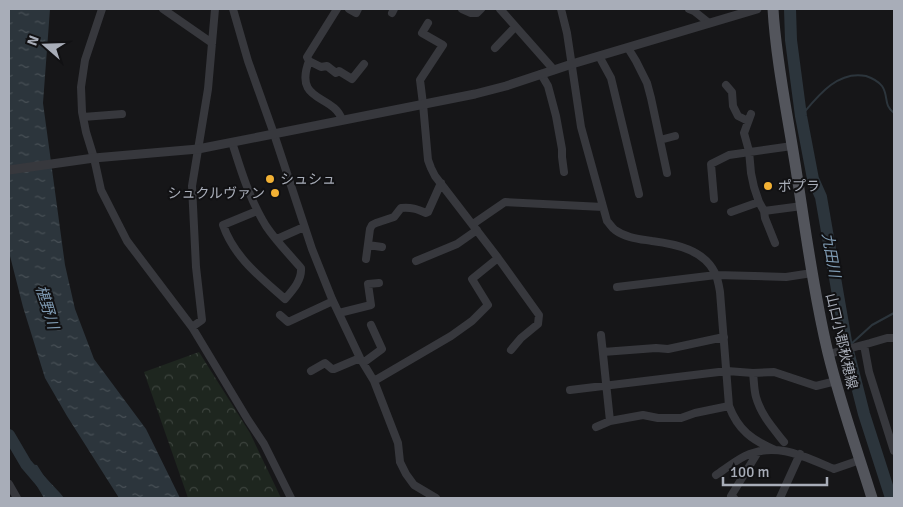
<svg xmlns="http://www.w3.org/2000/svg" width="903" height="507" font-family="Signika,'Noto Sans JP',sans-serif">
<defs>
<pattern id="park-crowns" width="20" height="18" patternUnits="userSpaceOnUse" patternTransform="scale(1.25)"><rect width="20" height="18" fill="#1e261f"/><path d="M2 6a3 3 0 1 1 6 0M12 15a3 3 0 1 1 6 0" fill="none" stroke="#3c433d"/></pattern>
<pattern id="water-ripples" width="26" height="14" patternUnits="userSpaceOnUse" patternTransform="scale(1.25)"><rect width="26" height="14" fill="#2c353c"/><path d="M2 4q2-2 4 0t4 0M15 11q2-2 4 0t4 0" fill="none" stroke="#485056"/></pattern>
</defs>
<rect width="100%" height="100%" fill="#161618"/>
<!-- park -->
<path fill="url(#park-crowns)" d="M199 352 250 433 281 498H188L144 372Z"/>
<!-- water -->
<path fill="url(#water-ripples)" d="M9 9H50L43 103 65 265 75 309 94 359 146 429 180 498H119L67 416 45 378 23 307 9 252Z
M26 464 37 465 44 476 60 493 64 498H44L28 471Z"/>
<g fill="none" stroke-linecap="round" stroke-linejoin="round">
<!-- stream -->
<path stroke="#2c353c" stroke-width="2" d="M801 116C817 97 837 70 866 76 872 78 878 81 882 86 889 96 883 105 894 113
M850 345 872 325 894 313"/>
<!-- river -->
<path stroke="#2c353c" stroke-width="12" d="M790 9 791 40 801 116 813 179 821 197 847 347 864 414 891 498
M9 435 26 464 55 498"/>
<!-- minor -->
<path stroke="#37383d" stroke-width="8" d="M102 9 85 60 81 87 82 112 86 132 94 158 101 190 127 241 192 327 248 420 264 444 291 498
M163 9 212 43
M233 9 248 61 274 134 312 249 332 299 360 358 374 381 398 443 400 462 406 474 414 485 436 498
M349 9 356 13 358 9
M462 9 471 13H477L481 9
M500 9 554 70
M561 9 567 33 581 127 607 221C610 224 612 228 615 230 626 238 640 239 652 241 676 244 704 250 715 273 718 279 719 286 720 292L729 406C738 430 752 440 775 450
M689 9 694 11 709 23
M392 13 394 9
M495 48 515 27
M628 48 636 61 647 83 651 98 667 173
M599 56 611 78 639 194
M309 61 307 57 337 9
M541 74 548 86 556 116 562 149V157L564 172
M726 85 732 92 733 106 738 116 748 121
M751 114 744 133 749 151 751 173 754 187 759 202 764 211 802 206
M83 117 122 114
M342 120C334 94 293 103 309 61L321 67 327 66 336 73 339 71 352 79 364 64
M660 140 675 136
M232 142C241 171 250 200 266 226 276 241 289 254 301 268 302 280 293 290 285 299 260 277 234 257 223 225L257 211
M714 199 711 164 729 155 792 146
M764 211 765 218 775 243
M731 212 759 202
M473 224 505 202 603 207
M277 239 304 227
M368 245 382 247
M498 258 539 315 538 324 521 338 511 350
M366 259 370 229 372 225 376 223 394 217 401 208C411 207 417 209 426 213L428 212 441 183
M416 261 457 244 477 230
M617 287 716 275 786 277 812 273
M339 313 371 305 368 284 379 283
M280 315 288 322 333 301
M192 327 202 320 196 267 192 186 208 89 215 9
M601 335 610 421
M864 345 869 372 894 451
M603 352 656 348 668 349 724 337
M829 354 870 343 887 338H894
M363 363 382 349 371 325
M311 371 325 363 332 369H334L360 358
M753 373C754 381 754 390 756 397 761 415 773 428 784 442
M374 381 451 336 472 321 488 305 472 279 498 258 435 176 431 168 428 160 423 104 420 80 443 45 422 33 428 23
M570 390 727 371 753 373 774 372 816 386 836 381
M596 427 610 421 643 415 658 418H681L695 413 729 406
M716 475C725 469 735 461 745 456 776 441 805 457 834 469L860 460
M9 484 17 498
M734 498 731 496 758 452
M780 498 800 454"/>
<!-- tertiary -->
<path stroke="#37383d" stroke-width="9" d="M9 170 94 158 198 149 475 94 506 86 572 64 757 9"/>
<!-- primary -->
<path stroke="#53555c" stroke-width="11" d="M773 9C776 60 787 112 795 163 805 226 813 290 828 353 840 402 857 450 872 498"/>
</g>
<!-- markers -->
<g fill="#f2b134" stroke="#111113" stroke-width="2">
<circle cx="270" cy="179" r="5"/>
<circle cx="768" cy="186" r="5"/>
<circle cx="275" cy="193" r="5"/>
</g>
<g text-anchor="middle" stroke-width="4" stroke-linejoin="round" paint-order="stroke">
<!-- poi labels -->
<g font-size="14" fill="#a8adb8" stroke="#111113" text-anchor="start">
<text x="280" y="184">シュシュ</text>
<text x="778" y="191">ポプラ</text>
<text x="265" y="198" text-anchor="end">シュクルヴァン</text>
</g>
<!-- street labels -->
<g font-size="14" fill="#a8adb8" stroke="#111113">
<text transform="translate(842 341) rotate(77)" y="5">山口小郡秋穂線</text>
</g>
<!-- water labels -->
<g font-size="15" font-style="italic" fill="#7f9bb3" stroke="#111113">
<text transform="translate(831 255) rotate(80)" y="5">九田川</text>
<text transform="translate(47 307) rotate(73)" y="5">椹野川</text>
</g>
</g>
<!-- border -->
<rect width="903" height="507" fill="none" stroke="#a8adb8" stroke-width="20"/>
<!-- north arrow -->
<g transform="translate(45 45) rotate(290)" stroke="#111113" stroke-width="4" paint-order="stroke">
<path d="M0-4L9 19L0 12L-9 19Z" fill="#a8adb8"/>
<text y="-8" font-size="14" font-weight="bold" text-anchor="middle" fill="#a8adb8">N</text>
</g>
<!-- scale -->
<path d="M723 477v8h104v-8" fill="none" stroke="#a8adb8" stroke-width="2.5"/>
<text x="730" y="477" font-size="15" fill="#a8adb8" stroke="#111113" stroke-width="4" paint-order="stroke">100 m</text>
</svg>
